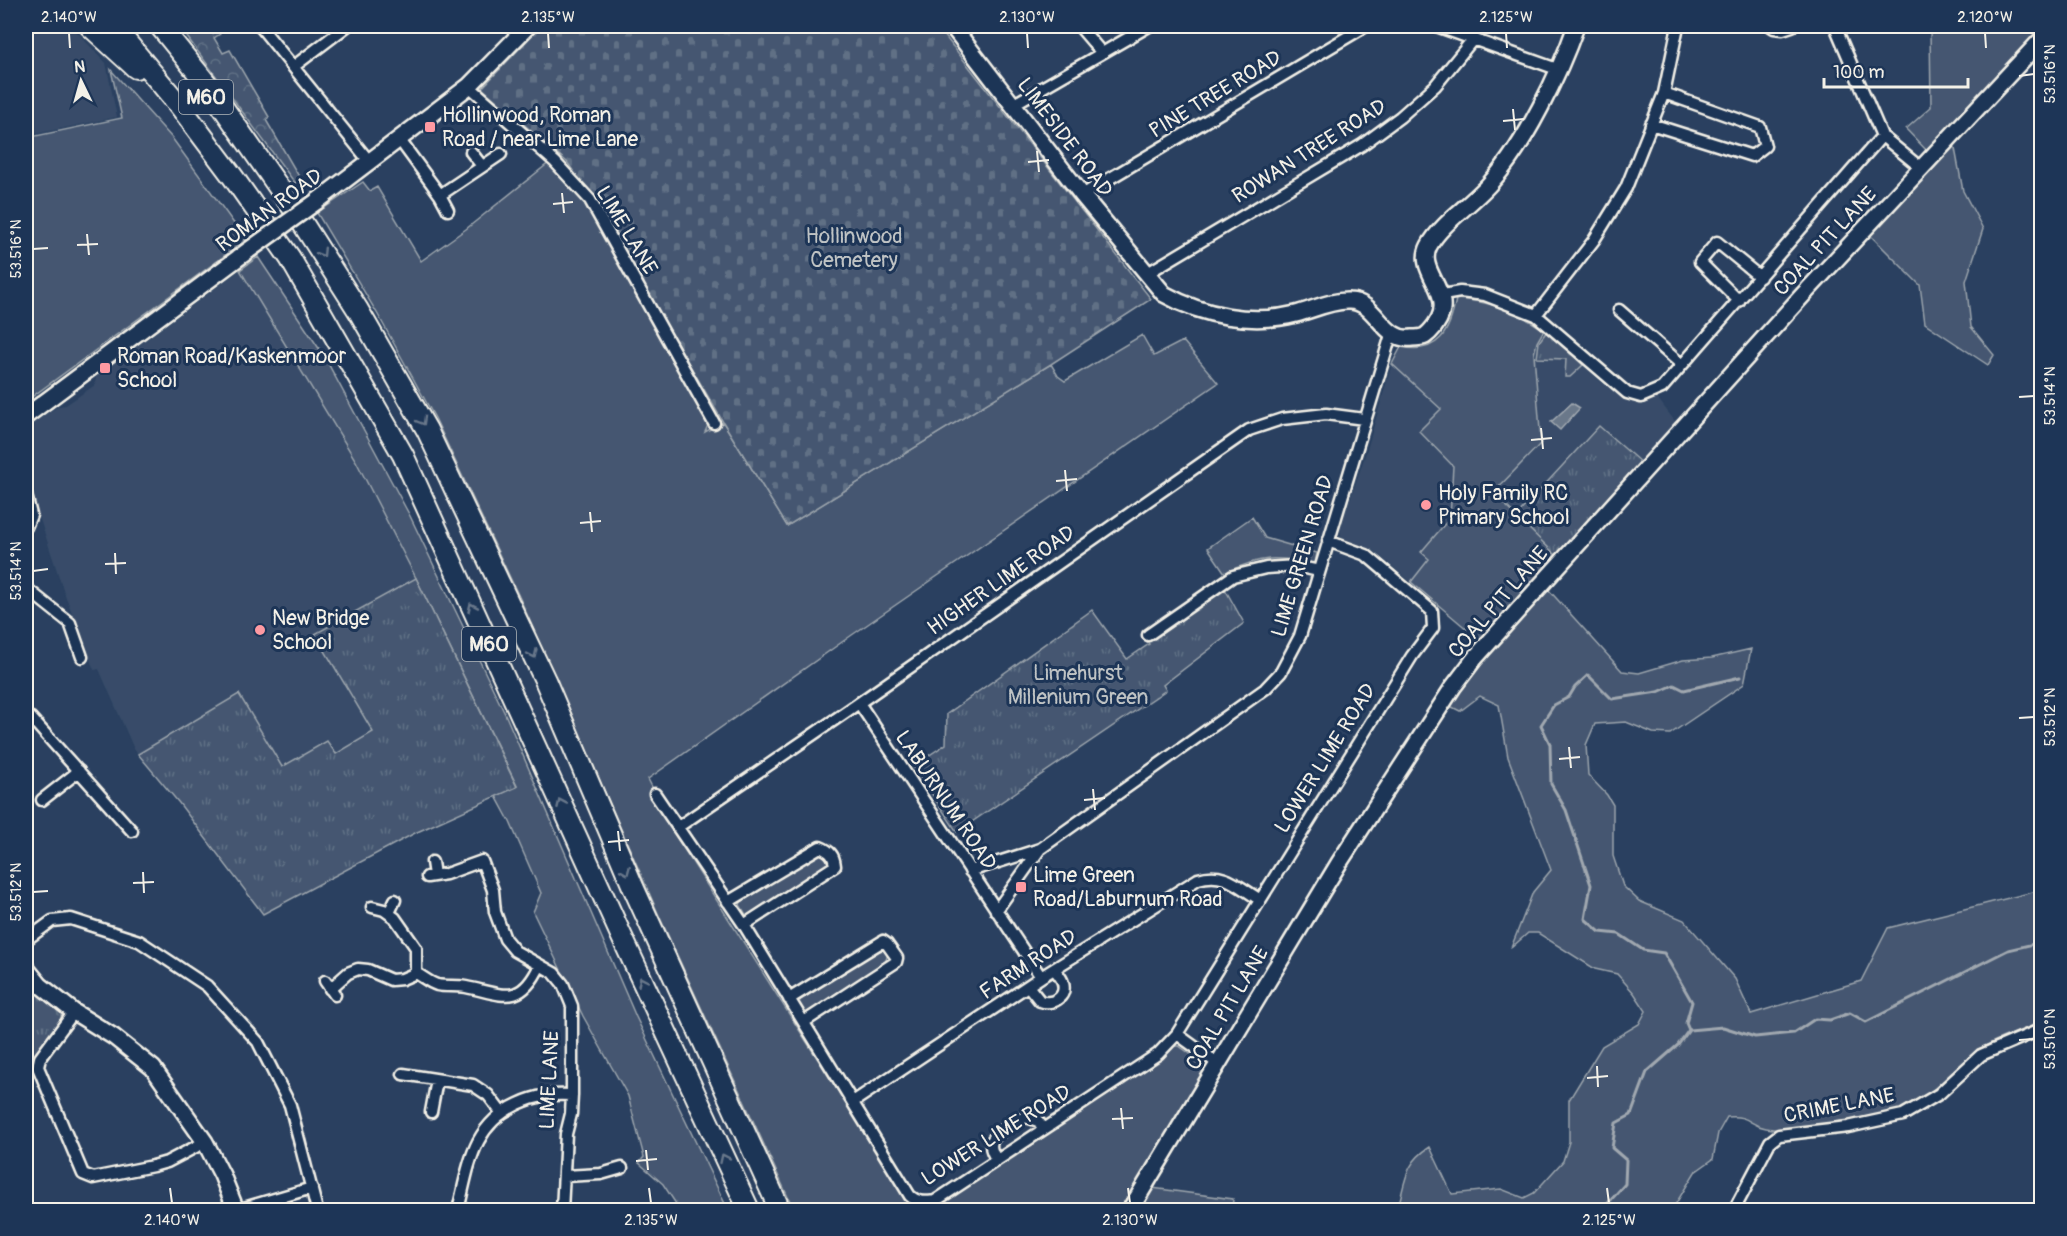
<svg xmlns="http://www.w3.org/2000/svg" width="2067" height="1236" font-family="Pangolin,sans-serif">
<defs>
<pattern id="forest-crowns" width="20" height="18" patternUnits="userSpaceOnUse" patternTransform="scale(1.5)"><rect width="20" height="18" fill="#445771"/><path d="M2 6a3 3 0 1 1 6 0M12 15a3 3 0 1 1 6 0" fill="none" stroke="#607085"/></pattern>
<pattern id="cemetery-stones" width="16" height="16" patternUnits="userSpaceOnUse" patternTransform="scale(1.5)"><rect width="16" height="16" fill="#445771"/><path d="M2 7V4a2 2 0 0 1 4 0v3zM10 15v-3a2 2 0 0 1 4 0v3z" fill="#607085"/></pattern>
<pattern id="park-tufts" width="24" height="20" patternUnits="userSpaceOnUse" patternTransform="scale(1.5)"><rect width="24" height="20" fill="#445771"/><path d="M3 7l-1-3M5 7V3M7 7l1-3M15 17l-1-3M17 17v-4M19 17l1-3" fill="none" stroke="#607085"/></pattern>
</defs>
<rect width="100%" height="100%" fill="#2a4060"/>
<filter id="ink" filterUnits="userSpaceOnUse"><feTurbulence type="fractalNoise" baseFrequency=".0167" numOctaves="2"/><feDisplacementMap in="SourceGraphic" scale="12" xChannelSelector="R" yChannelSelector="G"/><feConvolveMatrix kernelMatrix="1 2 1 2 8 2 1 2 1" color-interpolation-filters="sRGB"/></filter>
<g filter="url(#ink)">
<!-- built -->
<path fill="#374c69" d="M26 26H71L106 63 117 117 26 136Z
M240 270 356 461 416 578 517 787 415 833 263 914 179 803 134 749 99 669 94 670 64 592 26 477V426L59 406 66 405 95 385 96 377Z
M1456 299 1479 300 1529 319 1547 331 1601 382 1628 401 1643 402 1655 395 1677 424 1556 555 1481 641 1374 551 1341 538 1340 528 1366 453 1392 364 1401 347 1416 350 1433 345 1443 337 1452 319Z"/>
<!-- grass -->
<path fill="#445771" stroke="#9ca4ac" stroke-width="1.5" d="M1930 26H2041V32L1928 152 1906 129 1931 107Z
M111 70 172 138 246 240 26 401V138L122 118Z
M1954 143 1963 191 1983 229 1966 281 1971 327 1994 355 1988 365 1925 323 1920 285 1870 235Z
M550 162 584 197 708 425 705 432 723 422 787 526 1051 364 1058 376 1065 381 1142 335 1154 356 1183 341 1218 383 852 635 648 779 654 791 649 794 908 1201 937 1204 1151 1066 1173 1046H1179L1203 1063 1204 1072 1123 1210H794L661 920 522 603 435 418 377 313 317 213 363 182 370 191 377 187 421 261 466 229Z
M258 257 324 356 410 516 506 716 636 1017 728 1210H680L663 1184 639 1163 644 1157 628 1096 583 1016 533 912 541 893 510 822 496 796 517 786 416 578 356 461 240 270Z
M1456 299C1490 301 1517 311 1544 330L1537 342 1534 354 1541 443 1493 493 1556 555 1481 641 1411 582 1429 559 1421 552 1450 518 1453 466 1419 431 1441 409 1392 364 1401 347C1439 355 1450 331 1456 299Z
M1252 517 1265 538 1317 553 1315 563C1275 557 1262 555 1225 573L1208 548Z
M1547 588 1622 671 1639 673 1683 660 1712 658 1751 649 1744 684 1670 734 1653 733 1626 722 1595 724 1586 745 1588 775 1607 795 1613 805V856L1623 886 1639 901 1684 920 1735 979 1751 1014 1861 981 1888 928 2041 890V1023C2021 1031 1991 1040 1974 1053 1950 1072 1931 1097 1902 1110 1878 1120 1791 1133 1766 1128 1748 1125 1751 1115 1727 1117L1718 1133 1713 1159 1695 1172 1672 1210H1397C1406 1183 1403 1164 1430 1147L1452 1194 1501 1189 1524 1198 1534 1193 1563 1161 1569 1142V1100L1602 1046 1639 1024 1646 1011 1634 993 1617 974 1595 969 1538 933H1528L1511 948 1533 892 1551 870 1508 757 1499 705 1480 696 1460 711 1450 706 1481 658Z
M819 853 828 857V866L749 916 745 913 740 905 741 902Z
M884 950 888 954 885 963 807 1013H803L798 1006 800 1000 875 952Z
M1152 1188 1233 1199 1232 1210H1138Z"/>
<!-- forest -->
<path fill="url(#forest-crowns)" stroke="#9ca4ac" stroke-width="1.5" d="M179 26H217L220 34 214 38 223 53 230 50 269 117 266 120 301 180 295 183Z"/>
<!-- cemetery -->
<path fill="url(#cemetery-stones)" stroke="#9ca4ac" stroke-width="1.5" d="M541 26H937L1151 299 1051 364 787 526 723 422 592 198 567 162 482 88Z"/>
<!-- park -->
<path fill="url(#park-tufts)" stroke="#9ca4ac" stroke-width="1.5" d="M1547 331 1583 365 1570 377H1565L1566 359 1537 358 1539 342Z
M1599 426 1640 462 1556 555 1516 516Z
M416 578 517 787 415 833 263 914 179 803 138 754 239 694 282 767 327 741 336 754 373 732 315 634Z
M1225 589 1244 623 1163 685 1166 690 957 832 913 766 946 744 947 714 1092 610 1127 659 1149 644 1146 640Z
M26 981C32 987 58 1005 60 1010 62 1014 61 1016 61 1020L35 1059H26Z"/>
<!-- water -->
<path fill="#6a788a" stroke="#a1a8b0" stroke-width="1.5" d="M1572 403 1580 408 1560 430 1551 422Z"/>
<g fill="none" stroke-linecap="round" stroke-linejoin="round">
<!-- stream -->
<path stroke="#a1a8b0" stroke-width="3" d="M1689 1030 1686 1023 1692 1002 1664 953 1643 950 1619 934 1600 932 1585 919 1591 885 1566 810 1551 784 1550 744 1541 725 1554 705 1569 697 1575 687 1588 675 1612 699 1658 692 1674 685 1684 690 1740 677
M1602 1210 1625 1184 1626 1160 1612 1148 1616 1123 1631 1115 1647 1072 1678 1045 1689 1030 1723 1027 1755 1037 1794 1033 1815 1019 1830 1020 1850 1013 1866 1022 2008 950 2042 942"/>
<defs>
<path id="street" d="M260 26 369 161
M1079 26 1102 53
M1436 26 1557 69
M1771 26 1774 28 1783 29 1792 26
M293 67 347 26
M469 86 555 162 590 200 714 423
M1014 104 1149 26
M1651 124 1752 156 1765 146 1760 127 1664 93
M1882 136 1921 168
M399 139 440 195 448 210
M471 152 482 166
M440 195 501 154
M1082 195 1366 26
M1146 274 1362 145 1400 117 1435 86 1474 38
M1443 295 1460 292 1485 295 1536 315 1627 393 1641 397 1662 388 1882 136 1835 26
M1739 301 1700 262 1717 242 1760 277
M1619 310 1682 365
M1536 315 1594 240 1626 188 1664 93 1678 26
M26 495 31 515 26 527
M26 588 70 623 82 657
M1148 635 1233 576 1266 568 1296 566 1319 571
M859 703 1041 977
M26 716 31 718 132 831
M655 794 744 925 910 1196C918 1203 925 1202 935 1201L1158 1054 1177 1034 1412 656 1433 628 1432 611 1366 555 1328 541
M42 800 79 771
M678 827 859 703 1249 430 1282 419 1326 414 1364 419
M432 862 434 875
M970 871 1040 849 1265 689 1281 672 1300 636 1391 335
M427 877 446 874 482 861 493 890 495 912 505 939 515 951 554 973 563 984 572 1006V1095L571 1114 566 1134 562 1210
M728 902 820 847C830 851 834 855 835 866L744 925
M372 907 384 910 395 918 416 948V973
M996 911 1040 849
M389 913 395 900
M26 940 52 921 71 919 139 941 207 986 258 1042 290 1105 317 1210
M325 981 335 995
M1028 986 1040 1001C1052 1005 1067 998 1063 983 1062 978 1058 974 1054 969
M330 989 348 973 358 969 368 970 391 980 402 979 416 973C423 977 430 983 437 985 446 987 456 985 466 987 502 994 520 1008 540 965
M789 999 883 941 887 944 897 958 896 962 804 1022
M74 1012 40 1058 38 1067 83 1174 93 1178 153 1166 167 1162 205 1142
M1177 1034 1217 1063
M403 1074 473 1085 488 1095 501 1112
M853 1102 1041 977 1198 879C1225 871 1237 886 1259 899
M431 1112 437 1080
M997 1160C984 1142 994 1136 1009 1126 1015 1122 1020 1118 1026 1117L1038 1121 1044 1129
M565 1176 601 1174 622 1168
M237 1210 312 1188
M458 1210C469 1166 472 1125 518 1104 537 1095 552 1094 572 1095
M1734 1210 1770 1142 1779 1135 1848 1127 1903 1115 1939 1094 1981 1055 2042 1029"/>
<path id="secondary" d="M952 26 1082 195 1164 294C1203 316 1252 325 1296 314 1312 310 1332 300 1349 301 1377 301 1382 342 1412 338 1416 338 1421 338 1425 336 1432 331 1435 326 1439 319 1453 291 1416 271 1429 246 1441 223 1475 202 1492 181 1526 143 1559 74 1576 26
M316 202 469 86 528 26
M26 416 249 250
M26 968 40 985 74 1012 114 1037 153 1068 205 1142 222 1175 236 1210
M1130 1210 1339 863 1453 687 1475 658 1802 296 2042 39"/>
<path id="highway" d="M90 26 136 68
M113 26 179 105 233 177 290 258 403 455 621 935 749 1210
M160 26 206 83 291 205 358 310 427 430 545 680 634 889 780 1210"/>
</defs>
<!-- street casing -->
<use href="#street" stroke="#f4f1e8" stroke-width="15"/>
<!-- secondary casing -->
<use href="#secondary" stroke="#f4f1e8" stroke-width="20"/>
<!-- highway casing -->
<use href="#highway" stroke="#f4f1e8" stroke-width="24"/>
<!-- street -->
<use href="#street" stroke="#1d3557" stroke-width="10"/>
<!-- secondary -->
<use href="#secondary" stroke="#1d3557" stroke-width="15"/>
<!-- highway -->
<use href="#highway" stroke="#1d3557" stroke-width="20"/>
<defs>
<path id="secondary-bridge" d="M249 250 316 202"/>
</defs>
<!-- secondary-bridge casing -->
<use href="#secondary-bridge" stroke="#f4f1e8" stroke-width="20" stroke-linecap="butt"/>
<!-- secondary-bridge -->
<use href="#secondary-bridge" stroke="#1d3557" stroke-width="15"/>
</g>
<!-- one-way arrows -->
<defs><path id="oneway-chevron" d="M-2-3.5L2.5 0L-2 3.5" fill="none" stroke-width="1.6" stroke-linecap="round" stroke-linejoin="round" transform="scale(1.5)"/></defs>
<g stroke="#68778a">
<use href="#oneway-chevron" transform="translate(322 253) rotate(58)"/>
<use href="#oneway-chevron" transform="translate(422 421) rotate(60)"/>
<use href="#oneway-chevron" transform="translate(472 607) rotate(-114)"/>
<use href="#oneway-chevron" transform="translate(533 654) rotate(65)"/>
<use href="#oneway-chevron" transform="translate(561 803) rotate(-114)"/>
<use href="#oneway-chevron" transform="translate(626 871) rotate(67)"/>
<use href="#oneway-chevron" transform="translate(642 981) rotate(-115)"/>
<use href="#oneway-chevron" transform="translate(724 1158) rotate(-115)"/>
</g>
</g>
<!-- ticks -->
<path fill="none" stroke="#f4f1e8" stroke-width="2" d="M69 33 70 48M548 33 549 48M1027 33 1028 48M1506 33 1507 48M1985 33 1986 48M2019 76 2034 74M1513 109 1515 130M1503 121 1524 119M1037 151 1039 172M1028 162 1049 160M562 193 564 213M553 204 573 202M87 234 89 255M77 245 98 244M33 249 48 248M2019 397 2034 396M1541 428 1543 449M1531 440 1552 438M1065 470 1067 491M1056 481 1077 479M590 512 592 532M580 523 601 521M115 553 116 574M105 564 126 563M33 571 48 569M2019 718 2034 717M1569 747 1571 768M1559 759 1580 757M1093 789 1095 810M1084 800 1105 798M618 831 620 851M608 842 629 840M143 872 144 893M133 883 154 882M33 892 48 891M2019 1040 2034 1039M1597 1066 1598 1087M1587 1078 1608 1076M1121 1108 1123 1129M1112 1119 1133 1118M646 1150 648 1170M636 1161 657 1159M170 1188 172 1203M649 1188 651 1203M1128 1188 1130 1203M1607 1188 1609 1203"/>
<!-- markers -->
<g fill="#ff9aa2" stroke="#1d3557" stroke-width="2">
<rect x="424" y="121" width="12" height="12" rx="3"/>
<rect x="99" y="362" width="12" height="12" rx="3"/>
<circle cx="1426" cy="505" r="6"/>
<circle cx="260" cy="630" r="6"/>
<rect x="1015" y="881" width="12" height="12" rx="3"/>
</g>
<g text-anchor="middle" stroke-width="6" stroke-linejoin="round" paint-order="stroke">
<!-- shield labels -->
<g fill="#1d3557" stroke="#b4b9bc" stroke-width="1.5">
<rect x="179" y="80" width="54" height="34" rx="4.5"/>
<rect x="462" y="627" width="54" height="34" rx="4.5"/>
</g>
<g font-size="20" font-weight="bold" fill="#f4f1e8">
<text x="206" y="104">M60</text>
<text x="489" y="651">M60</text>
</g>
<!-- street labels -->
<g font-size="21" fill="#f4f1e8" stroke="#1d3557">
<text transform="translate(1215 94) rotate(-31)" y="7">PINE TREE ROAD</text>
<text transform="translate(1065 137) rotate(53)" y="7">LIMESIDE ROAD</text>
<text transform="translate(1309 151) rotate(-32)" y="7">ROWAN TREE ROAD</text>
<text transform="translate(269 210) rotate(-36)" y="7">ROMAN ROAD</text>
<text transform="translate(627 230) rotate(59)" y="7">LIME LANE</text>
<text transform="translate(1825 241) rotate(-47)" y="7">COAL PIT LANE</text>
<text transform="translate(1302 556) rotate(-73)" y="7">LIME GREEN ROAD</text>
<text transform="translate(1001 580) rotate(-35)" y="7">HIGHER LIME ROAD</text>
<text transform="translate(1498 602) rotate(-49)" y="7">COAL PIT LANE</text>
<text transform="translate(1325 758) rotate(-58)" y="7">LOWER LIME ROAD</text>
<text transform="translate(946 800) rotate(56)" y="7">LABURNUM ROAD</text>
<text transform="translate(1028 964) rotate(-33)" y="7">FARM ROAD</text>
<text transform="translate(1227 1008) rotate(-59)" y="7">COAL PIT LANE</text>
<text transform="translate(549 1080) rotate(-87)" y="7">LIME LANE</text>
<text transform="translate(1839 1105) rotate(-11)" y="7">CRIME LANE</text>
<text transform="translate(996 1135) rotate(-32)" y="7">LOWER LIME ROAD</text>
</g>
<!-- poi labels -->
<g font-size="21" fill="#f4f1e8" stroke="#1d3557" text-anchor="start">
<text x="442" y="122">Hollinwood, Roman<tspan x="442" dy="24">Road / near Lime Lane</tspan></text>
<text x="117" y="363">Roman Road/Kaskenmoor<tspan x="117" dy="24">School</tspan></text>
<text x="1438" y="500">Holy Family RC<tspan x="1438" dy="24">Primary School</tspan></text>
<text x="272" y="625">New Bridge<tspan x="272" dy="24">School</tspan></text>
<text x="1033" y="882">Lime Green<tspan x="1033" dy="24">Road/Laburnum Road</tspan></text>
</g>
<!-- park labels -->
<g font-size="21" fill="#bfc3c4" stroke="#1d3557">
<text x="854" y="243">Hollinwood<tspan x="854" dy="24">Cemetery</tspan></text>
<text x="1078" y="680">Limehurst<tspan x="1078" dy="24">Millenium Green</tspan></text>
</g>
</g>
<!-- margin -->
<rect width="2067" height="1236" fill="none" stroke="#1d3557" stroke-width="66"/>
<!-- north arrow -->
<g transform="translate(81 81) rotate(355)" stroke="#1d3557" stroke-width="4.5" paint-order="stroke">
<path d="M0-4.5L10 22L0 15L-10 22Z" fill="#f4f1e8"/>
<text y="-9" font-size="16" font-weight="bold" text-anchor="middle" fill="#f4f1e8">N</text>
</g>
<!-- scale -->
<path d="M1824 78v9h144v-9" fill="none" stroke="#f4f1e8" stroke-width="3"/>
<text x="1833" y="78" font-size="18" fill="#f4f1e8" stroke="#1d3557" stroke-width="4.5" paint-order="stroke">100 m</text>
<rect x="33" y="33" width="2001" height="1170" fill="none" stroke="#f4f1e8" stroke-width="2"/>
<g font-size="15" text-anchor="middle" fill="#f4f1e8">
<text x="69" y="22">2.140°W</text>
<text x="548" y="22">2.135°W</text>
<text x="1027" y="22">2.130°W</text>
<text x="1506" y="22">2.125°W</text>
<text x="1985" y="22">2.120°W</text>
<text transform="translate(2050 74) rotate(-90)" y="5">53.516°N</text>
<text transform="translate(16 249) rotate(-90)" y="5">53.516°N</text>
<text transform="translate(2050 396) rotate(-90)" y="5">53.514°N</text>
<text transform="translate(16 571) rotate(-90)" y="5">53.514°N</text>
<text transform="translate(2050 717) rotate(-90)" y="5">53.512°N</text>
<text transform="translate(16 892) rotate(-90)" y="5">53.512°N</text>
<text transform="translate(2050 1039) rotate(-90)" y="5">53.510°N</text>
<text x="172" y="1225">2.140°W</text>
<text x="651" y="1225">2.135°W</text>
<text x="1130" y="1225">2.130°W</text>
<text x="1609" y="1225">2.125°W</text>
</g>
</svg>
